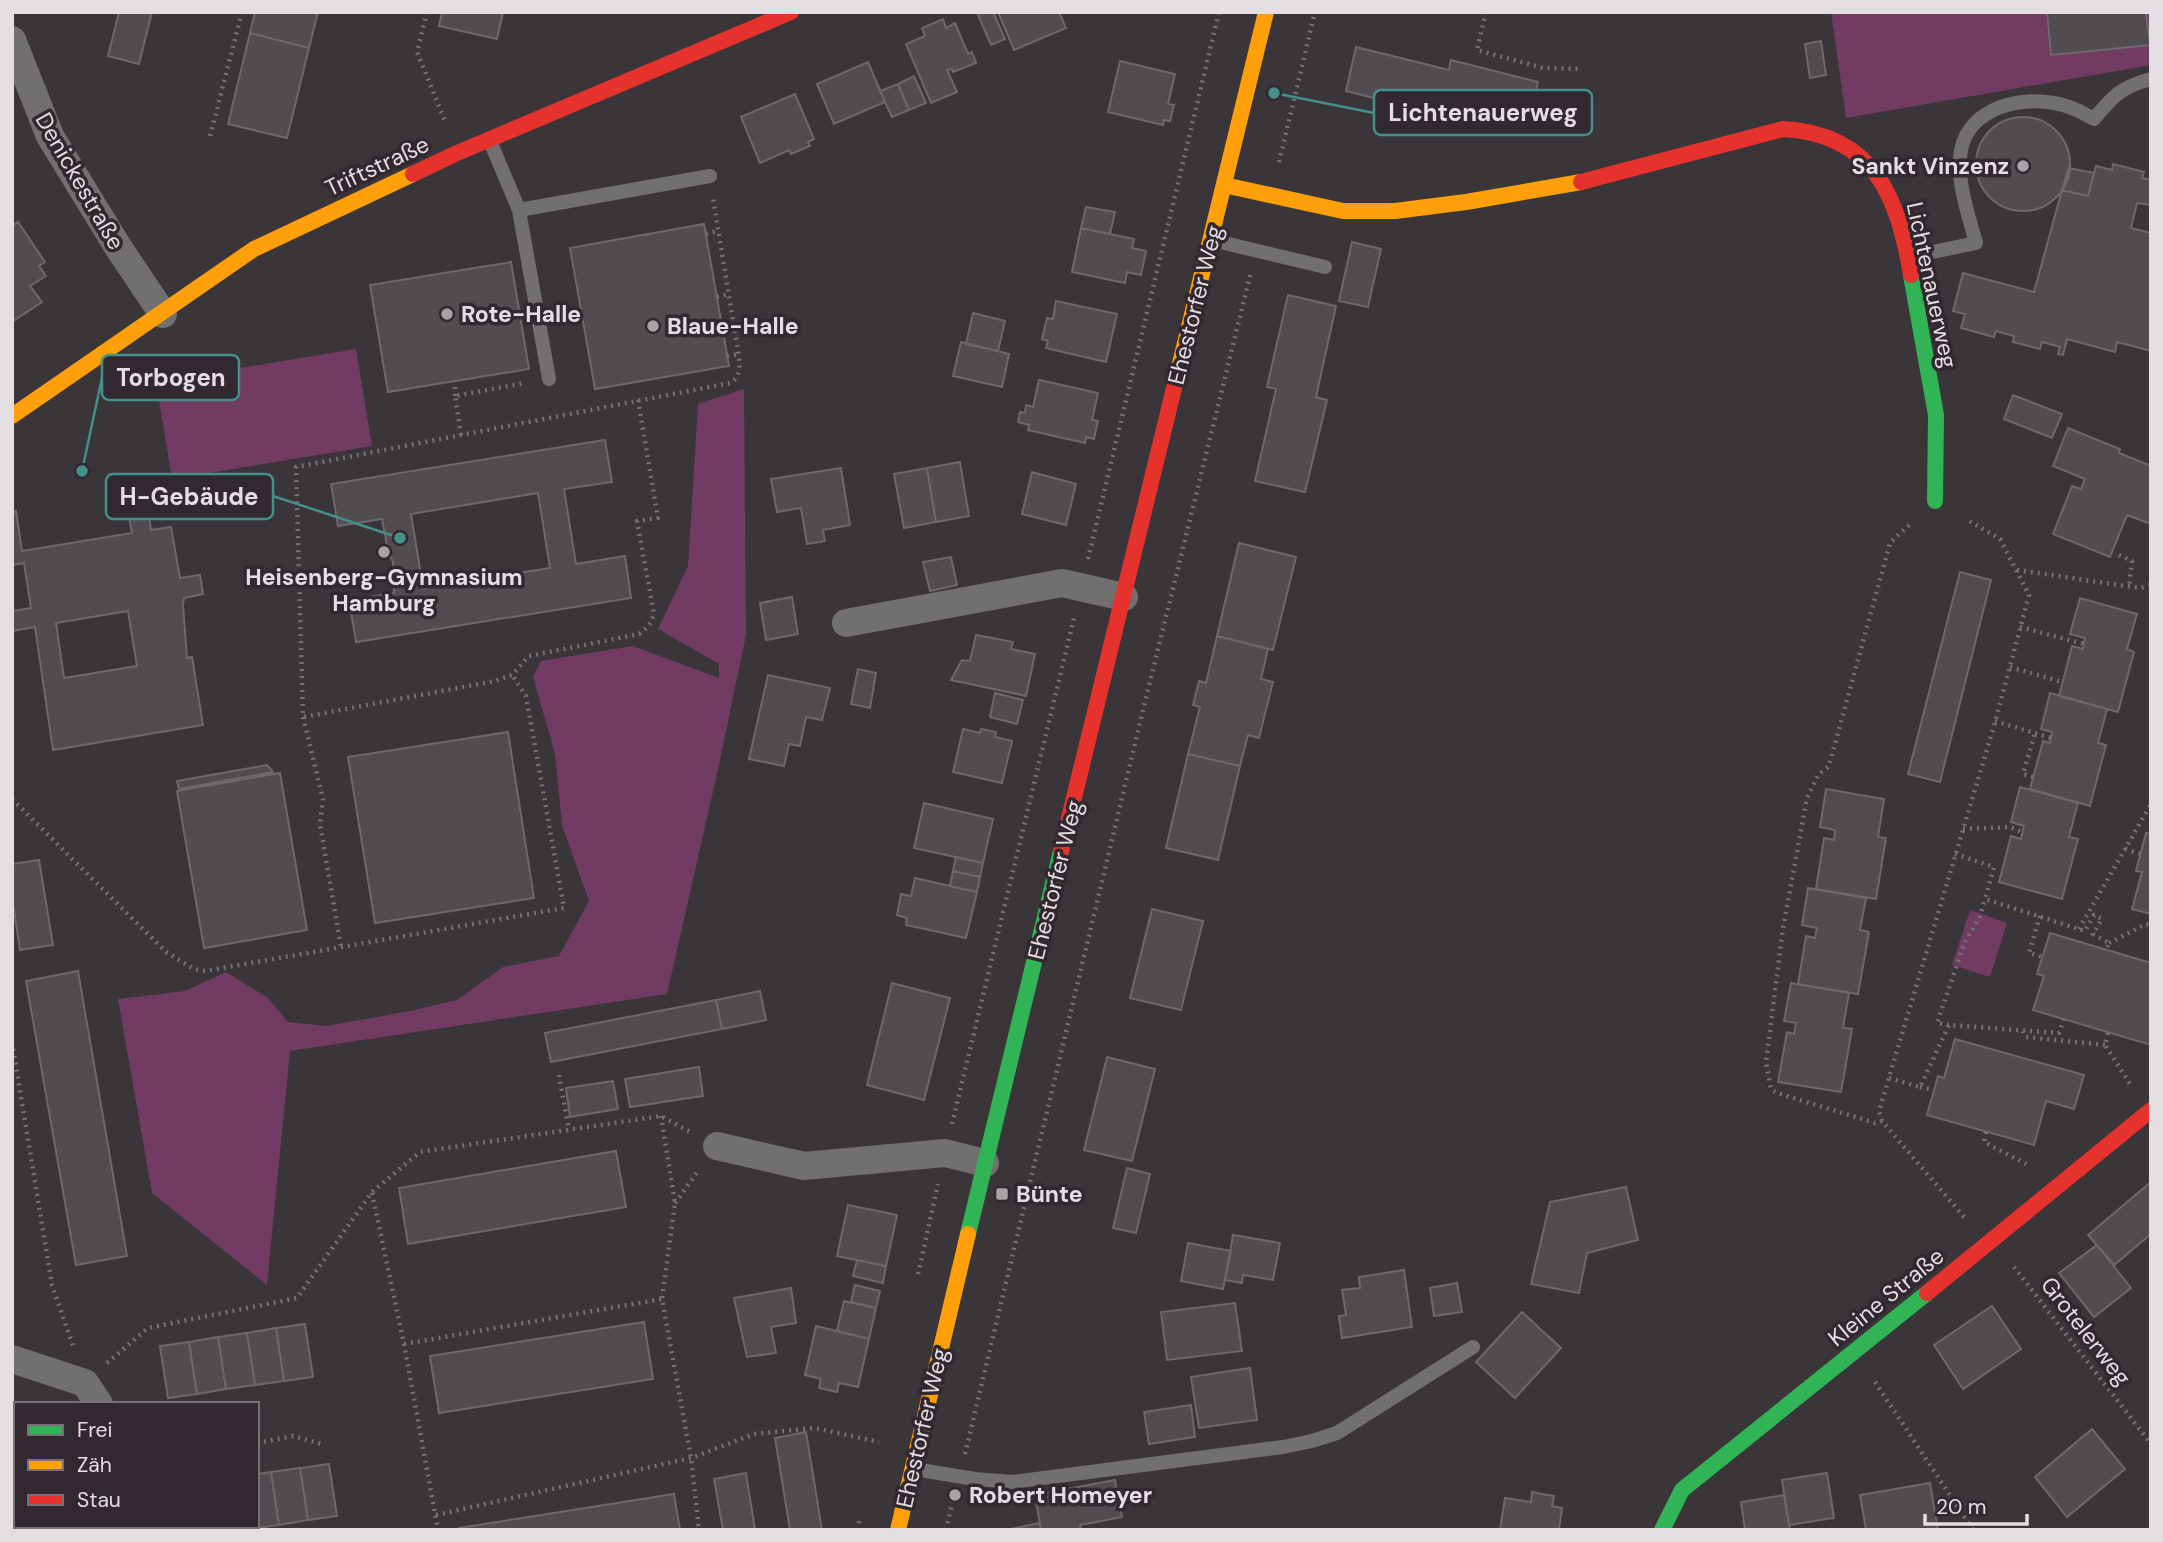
<svg xmlns="http://www.w3.org/2000/svg" width="2163" height="1542" font-family="'DM Sans',sans-serif">
<rect width="100%" height="100%" fill="#3a3538"/>
<!-- green -->
<path fill="#713b63" d="M1831 12H2151V65L1846 118Z
M356 349 372 446 172 479 156 382Z
M744 389 746 635 719 765 667 994 290 1051 267 1285 152 1193 118 999 185 991 226 972 268 998 288 1022 326 1026 410 1011 457 1000 503 967 559 956 589 901 562 825 555 754 533 677 541 661 633 646 719 678V664L658 629 688 566 698 404Z
M1970 910 2007 923 1990 977 1952 965Z"/>
<!-- building -->
<path fill="#504c4f" stroke="#6c686b" stroke-width="2" fill-rule="evenodd" d="M119 12H152L139 64 108 56Z
M255 12H318L309 48 250 33Z
M442 12H503L497 39 439 26Z
M983 12H993L1005 39 991 45 978 15Z
M998 12H1059L1066 28 1014 50Z
M2047 12H2146L2150 45 2051 55Z
M943 19 946 28 955 23 968 54 972 52 976 63 953 72 952 69 947 70 957 92 931 103 906 44 925 36 922 28Z
M250 33 309 48 287 138 228 124Z
M1821 41 1826 75 1810 78 1805 44Z
M1356 47 1449 70 1451 60 1538 82 1527 126 1440 104 1437 114 1346 91Z
M1120 61 1175 74 1168 104 1174 105 1170 121 1164 120 1163 125 1108 112Z
M868 62 885 102 834 124 817 84Z
M914 76 926 103 909 110 898 84Z
M898 84 909 110 892 117 880 91Z
M795 94 814 139 808 142 810 146 791 154 789 150 760 163 741 117Z
M1976 164a47 47 0 1 1 94 0a47 47 0 1 1-94 0Z
M2113 164 2144 172 2142 178 2151 180V205L2137 203 2131 228 2151 233V351L2117 342 2115 352 2067 339 2063 355 2058 354 2060 347 2042 342 2040 349 2013 342 2014 336 1996 331 1994 337 1961 328 1965 314 1953 311 1963 273 2034 292 2062 190 2088 196 2096 166 2112 170Z
M2069 168 2094 173 2088 196 2062 190Z
M1086 207 1115 212 1110 234 1081 228Z
M18 222 45 262 39 266 46 276 30 286 42 302 12 322V226Z
M704 224 729 366 595 389 570 248Z
M1081 228 1134 239 1132 248 1146 251 1141 275 1127 272 1125 283 1072 272Z
M1352 242 1381 249 1368 307 1339 301Z
M511 262 529 369 388 392 370 285Z
M1288 295 1336 306 1316 397 1327 400 1305 492 1255 481 1276 389 1267 387Z
M1056 301 1117 314 1106 362 1046 348 1048 341 1042 339 1047 318 1053 319Z
M973 313 1005 321 998 351 966 344Z
M961 342 1009 354 1002 387 953 376Z
M1039 380 1098 393 1092 420 1098 421 1094 439 1086 437 1085 443 1028 430 1029 425 1018 422 1020 412 1025 413 1026 405 1033 407Z
M2013 395 2062 414 2052 438 2004 419Z
M2068 428 2120 449 2119 453 2151 466V524L2127 515 2110 557 2053 534 2072 486 2081 489 2085 479 2053 466Z
M605 440 612 482 564 489 576 564 625 556 631 598 356 642 349 600 394 593 393 562 388 551 382 519 338 526 331 484ZM538 493 550 568 423 588 411 514Z
M960 462 969 516 936 522 927 468Z
M841 468 850 525 823 530 825 541 807 544 801 508 777 512 771 479Z
M927 468 936 522 904 528 894 474Z
M1032 472 1076 484 1066 525 1022 514Z
M148 508 151 530 171 527 180 578 200 575 203 594 184 598 183 605 187 658 192 657 203 725 53 750 35 627 12 631V611L31 608 24 563 12 565V512L16 511 22 551 132 533 128 511ZM128 611 137 666 64 678 56 623Z
M1239 543 1296 557 1273 650 1217 636Z
M951 557 957 585 930 591 923 562Z
M1960 572 1991 580 1940 782 1908 774Z
M792 597 798 634 766 640 760 603Z
M2080 598 2137 614 2127 649 2134 652 2118 712 2059 696 2072 646 2083 649 2085 638 2070 634Z
M976 635 1013 642 1011 649 1035 654 1026 696 951 680 962 660 970 661Z
M1217 636 1268 649 1261 679 1273 682 1259 738 1248 735 1240 766 1188 754 1200 707 1193 705 1199 681 1206 683Z
M858 669 876 673 870 708 851 704Z
M768 675 830 688 822 720 806 717 800 746 789 744 784 766 749 759Z
M995 693 1023 700 1017 724 990 717Z
M2050 693 2107 709 2098 743 2106 745 2090 806 2030 789 2043 741 2050 743 2052 732 2041 729Z
M963 729 980 733 981 729 996 732 995 737 1012 741 1002 783 953 772Z
M508 732 534 898 375 923 348 757Z
M1188 754 1240 766 1218 860 1166 848Z
M267 765 273 772 179 789 177 781Z
M280 773 307 930 204 948 177 791Z
M2020 787 2078 803 2069 837 2078 839 2062 899 1999 882 2011 836 2021 839 2024 826 2011 822Z
M1826 789 1884 799 1878 837 1886 838 1876 899 1816 889 1824 838 1834 840 1835 830 1820 827Z
M924 803 993 819 983 863 914 848Z
M2146 833 2151 834V914L2132 909 2142 872 2136 871Z
M956 857 983 863 980 877 953 871Z
M39 860 53 945 20 950 12 897V864Z
M953 871 980 877 977 892 950 886Z
M915 878 977 892 966 938 906 925 907 918 897 915 901 894 911 896Z
M1808 888 1866 898 1860 930 1869 932 1858 994 1798 984 1806 936 1815 938 1817 928 1802 925Z
M1152 909 1203 921 1181 1010 1130 998Z
M2050 933 2151 963V1045L2033 1010 2044 976 2037 974Z
M78 971 127 1256 76 1265 26 981Z
M892 983 950 998 924 1100 867 1085Z
M1791 983 1849 993 1843 1028 1852 1029 1841 1092 1778 1082 1787 1032 1794 1034 1796 1023 1784 1021Z
M760 991 766 1020 722 1029 716 1000Z
M716 1000 722 1029 551 1062 545 1033Z
M1955 1039 2084 1075 2074 1109 2046 1101 2034 1145 1927 1115 1938 1076 1944 1078Z
M1107 1057 1155 1069 1132 1161 1084 1150Z
M699 1067 703 1096 630 1107 625 1079Z
M613 1081 618 1109 570 1117 566 1088Z
M616 1151 626 1207 408 1244 399 1188Z
M1127 1168 1150 1174 1136 1233 1113 1228Z
M2151 1182V1234L2114 1265 2088 1235Z
M1626 1187 1638 1240 1587 1253 1579 1293 1531 1284 1550 1202Z
M848 1205 897 1215 886 1266 837 1256Z
M1233 1235 1280 1243 1273 1280 1243 1275 1242 1283 1225 1280Z
M1188 1243 1231 1251 1223 1289 1181 1281Z
M2097 1245 2131 1288 2094 1317 2059 1273Z
M857 1260 886 1266 883 1283 853 1276Z
M1404 1270 1412 1327 1342 1338 1339 1316 1346 1315 1342 1290 1360 1288 1359 1277Z
M1457 1283 1462 1312 1434 1316 1430 1288Z
M855 1285 880 1291 876 1308 851 1302Z
M791 1288 796 1323 771 1327 776 1353 747 1357 734 1298Z
M844 1301 876 1308 869 1339 837 1331Z
M1235 1303 1242 1351 1167 1360 1161 1312Z
M1992 1306 2021 1349 1963 1389 1934 1345Z
M1522 1312 1561 1348 1515 1398 1476 1362Z
M644 1322 653 1379 439 1413 430 1356Z
M305 1324 313 1377 284 1381 276 1328Z
M816 1326 869 1339 858 1387 839 1383 837 1392 819 1388 821 1379 805 1375Z
M276 1328 284 1381 255 1385 247 1333Z
M247 1333 255 1385 226 1389 218 1337Z
M218 1337 226 1389 197 1394 189 1342Z
M189 1342 197 1394 168 1398 160 1346Z
M1250 1368 1257 1420 1199 1428 1191 1377Z
M1191 1405 1195 1437 1149 1444 1144 1412Z
M2092 1429 2125 1469 2067 1517 2035 1477Z
M806 1432 822 1530H790L775 1438Z
M12 1457H16V1490L12 1491Z
M329 1464 337 1516 308 1520 300 1468Z
M300 1468 308 1520 279 1525 271 1472Z
M271 1472 279 1525 250 1529V1526H257V1474Z
M746 1473 755 1530H723L714 1479Z
M1827 1473 1834 1518 1789 1525 1782 1480Z
M1115 1480 1122 1517 1080 1525 1081 1530H1041L1035 1495Z
M1930 1483 1938 1530H1866L1860 1495Z
M1532 1492 1554 1496 1552 1506 1562 1508 1559 1530H1500L1505 1498 1531 1502Z
M674 1494 680 1530H460L459 1528Z
M1784 1495 1790 1530H1745L1741 1502Z
M12 1519H16V1526H54L55 1530H12Z
M1040 1523 1041 1530H1005Z
M191 1526H220L221 1530H191Z
M220 1526H250V1529L221 1530Z"/>
<g fill="none" stroke-linecap="round" stroke-linejoin="round">
<!-- path -->
<path stroke="#757274" stroke-width="4.5" stroke-dasharray="2 5" stroke-linecap="butt" d="M427 12 417 52 445 121
M1486 12 1477 50 1543 68 1582 69
M210 136 242 12
M1279 162 1315 12
M706 234 718 231
M717 297 729 294
M727 356 739 354
M455 396V381
M638 400 658 518 637 521 654 614C651 623 647 629 639 634L529 656 512 675 495 681 303 717 296 467 730 383C740 377 740 369 739 357L713 198
M461 435 455 396 525 383
M1909 525 1890 543 1829 766 1818 775 1807 798 1783 928 1766 1062 1771 1089 1777 1093 1875 1123 1882 1121 1964 1217
M2119 555 2132 561 2129 587
M1088 559 1219 12
M2017 570 2140 588 2151 585
M2020 627 2084 644
M2010 667 2062 682
M303 717 323 799 320 824 341 947
M1995 721 2051 738
M2033 777 2023 774 2035 733
M12 799 166 952 194 969 205 971 564 908 526 696 512 675
M1963 829 2010 827 2022 832
M2125 849 2141 854
M1955 854 1994 867 1985 899 2085 931 2094 915 2102 919 2093 934 2109 943 2106 950
M2040 916 2029 953 2043 957
M2079 929 2151 804
M2109 943 2146 924 2151 925
M1949 1025 1937 1023 1964 944 1980 916 1985 899
M2023 1031 2026 1037 2105 1045
M2108 1033 2105 1045 2130 1084
M12 1042 52 1285 73 1346
M559 1075 569 1130
M1889 1078 1920 1087 1949 1025 2059 1033 2064 1019
M1920 1087 1934 1090
M661 1116 675 1203 662 1299 691 1458 699 1530
M1882 1121 1879 1111 1994 726 2029 595 2000 539 1966 519
M952 1124 1074 618
M1986 1132 1984 1142 2030 1166
M372 1193 404 1344 438 1530
M675 1203 699 1170
M2014 1267 2151 1444
M918 1274 938 1184
M404 1344 662 1299
M107 1363 148 1328 297 1298 372 1192 420 1152 661 1116 692 1133
M1875 1382 1973 1530
M257 1443 293 1436 322 1444
M965 1454 1143 710 1251 272
M12 1507 16 1506
M436 1515 691 1458 754 1434 815 1428 879 1442
M857 1530 860 1518
M946 1530 953 1500"/>
<!-- lane -->
<path stroke="#716f70" stroke-width="14" d="M490 141 519 210 549 379
M519 210 710 176
M1212 240 1325 267
M1908 257 1976 243C1969 216 1958 187 1960 158 1963 111 2014 96 2054 103 2068 105 2082 112 2094 119 2113 96 2121 87 2151 79
M914 1469 975 1479 1012 1482 1283 1447 1312 1441 1337 1433 1473 1347"/>
<!-- street -->
<path stroke="#716f70" stroke-width="28" d="M12 40 50 136 118 247 163 314
M846 623 1062 583 1124 597
M717 1146 804 1166 945 1153 985 1163
M12 1359 85 1383 99 1404
M134 1526V1530"/>
<!-- fast -->
<path stroke="#30b455" stroke-width="16" d="M1911 275 1936 415 1935 501
M968 1234 1061 851
M1662 1530 1682 1490 1927 1293"/>
<!-- slow -->
<path stroke="#ff9f0a" stroke-width="16" d="M1224 185 1343 211H1395L1466 202 1581 182
M1176 380 1266 12
M12 416 254 249 413 174
M898 1530 968 1234"/>
<!-- jam -->
<path stroke="#e5322d" stroke-width="16" d="M413 174 457 153 791 12
M1581 182 1783 129C1874 134 1898 197 1911 275
M1061 851 1176 380
M1927 1293 2151 1110"/>
</g>
<!-- markers -->
<g fill="#a8a2a6" stroke="#32282f" stroke-width="2.5">
<circle cx="2023" cy="166" r="7"/>
<circle cx="447" cy="314" r="7"/>
<circle cx="653" cy="326" r="7"/>
<circle cx="384" cy="552" r="7"/>
<rect x="995" y="1187" width="14" height="14" rx="3.5"/>
<circle cx="955" cy="1495" r="7"/>
</g>
<g text-anchor="middle" stroke-width="7" stroke-linejoin="round" paint-order="stroke">
<!-- street labels -->
<g font-size="23" fill="#e4dde2" stroke="#32282f">
<text transform="translate(377 166) rotate(-25)" y="8">Triftstraße</text>
<text transform="translate(80 181) rotate(60)" y="8">Denickestraße</text>
<text transform="translate(1932 285) rotate(78)" y="8">Lichtenauerweg</text>
<text transform="translate(1195 305) rotate(-76)" y="8">Ehestorfer Weg</text>
<text transform="translate(1055 880) rotate(-76)" y="8">Ehestorfer Weg</text>
<text transform="translate(1886 1297) rotate(-39)" y="8">Kleine Straße</text>
<text transform="translate(2086 1331) rotate(52)" y="8">Grotelerweg</text>
<text transform="translate(922 1428) rotate(-77)" y="8">Ehestorfer Weg</text>
</g>
<!-- poi labels -->
<g font-size="23" font-weight="bold" fill="#e4dde2" stroke="#32282f" text-anchor="start">
<text x="2009" y="174" text-anchor="end">Sankt Vinzenz</text>
<text x="461" y="322">Rote-Halle</text>
<text x="667" y="334">Blaue-Halle</text>
<text x="384" y="585" text-anchor="middle">Heisenberg-Gymnasium<tspan x="384" dy="26">Hamburg</tspan></text>
<text x="1016" y="1202">Bünte</text>
<text x="969" y="1503">Robert Homeyer</text>
</g>
</g>
<!-- callouts -->
<path fill="none" stroke="#44908b" stroke-width="2.5" d="M1274 93L1374 113M82 471L102 378M400 538L273 496"/>
<g fill="#44908b" stroke="#32282f" stroke-width="2.5">
<circle cx="1274" cy="93" r="7"/>
<circle cx="82" cy="471" r="7"/>
<circle cx="400" cy="538" r="7"/>
</g>
<g fill="#32282f" stroke="#44908b" stroke-width="2.5">
<rect x="1374" y="90" width="218" height="45" rx="7"/>
<rect x="102" y="355" width="137" height="45" rx="7"/>
<rect x="106" y="474" width="167" height="45" rx="7"/>
</g>
<g font-size="24" text-anchor="middle" font-weight="bold" fill="#e4dde2">
<text x="1483" y="121">Lichtenauerweg</text>
<text x="171" y="386">Torbogen</text>
<text x="189" y="505">H-Gebäude</text>
</g>
<!-- border -->
<rect width="2163" height="1542" fill="none" stroke="#e4dde2" stroke-width="28"/>
<!-- legend -->
<rect x="14" y="1402" width="245" height="126" fill="#32282f" stroke="#797077" stroke-width="2"/>
<rect x="28" y="1425" width="35" height="10" fill="#30b455" stroke="#797077" stroke-width="2"/>
<text x="77" y="1437" font-size="21" fill="#e4dde2">Frei</text>
<rect x="28" y="1460" width="35" height="10" fill="#ff9f0a" stroke="#797077" stroke-width="2"/>
<text x="77" y="1472" font-size="21" fill="#e4dde2">Zäh</text>
<rect x="28" y="1495" width="35" height="10" fill="#e5322d" stroke="#797077" stroke-width="2"/>
<text x="77" y="1507" font-size="21" fill="#e4dde2">Stau</text>
<!-- scale -->
<path d="M1925 1514v10h102v-10" fill="none" stroke="#e4dde2" stroke-width="3.5"/>
<text x="1936" y="1514" font-size="21" fill="#e4dde2" stroke="#32282f" stroke-width="5" paint-order="stroke">20 m</text>
</svg>
